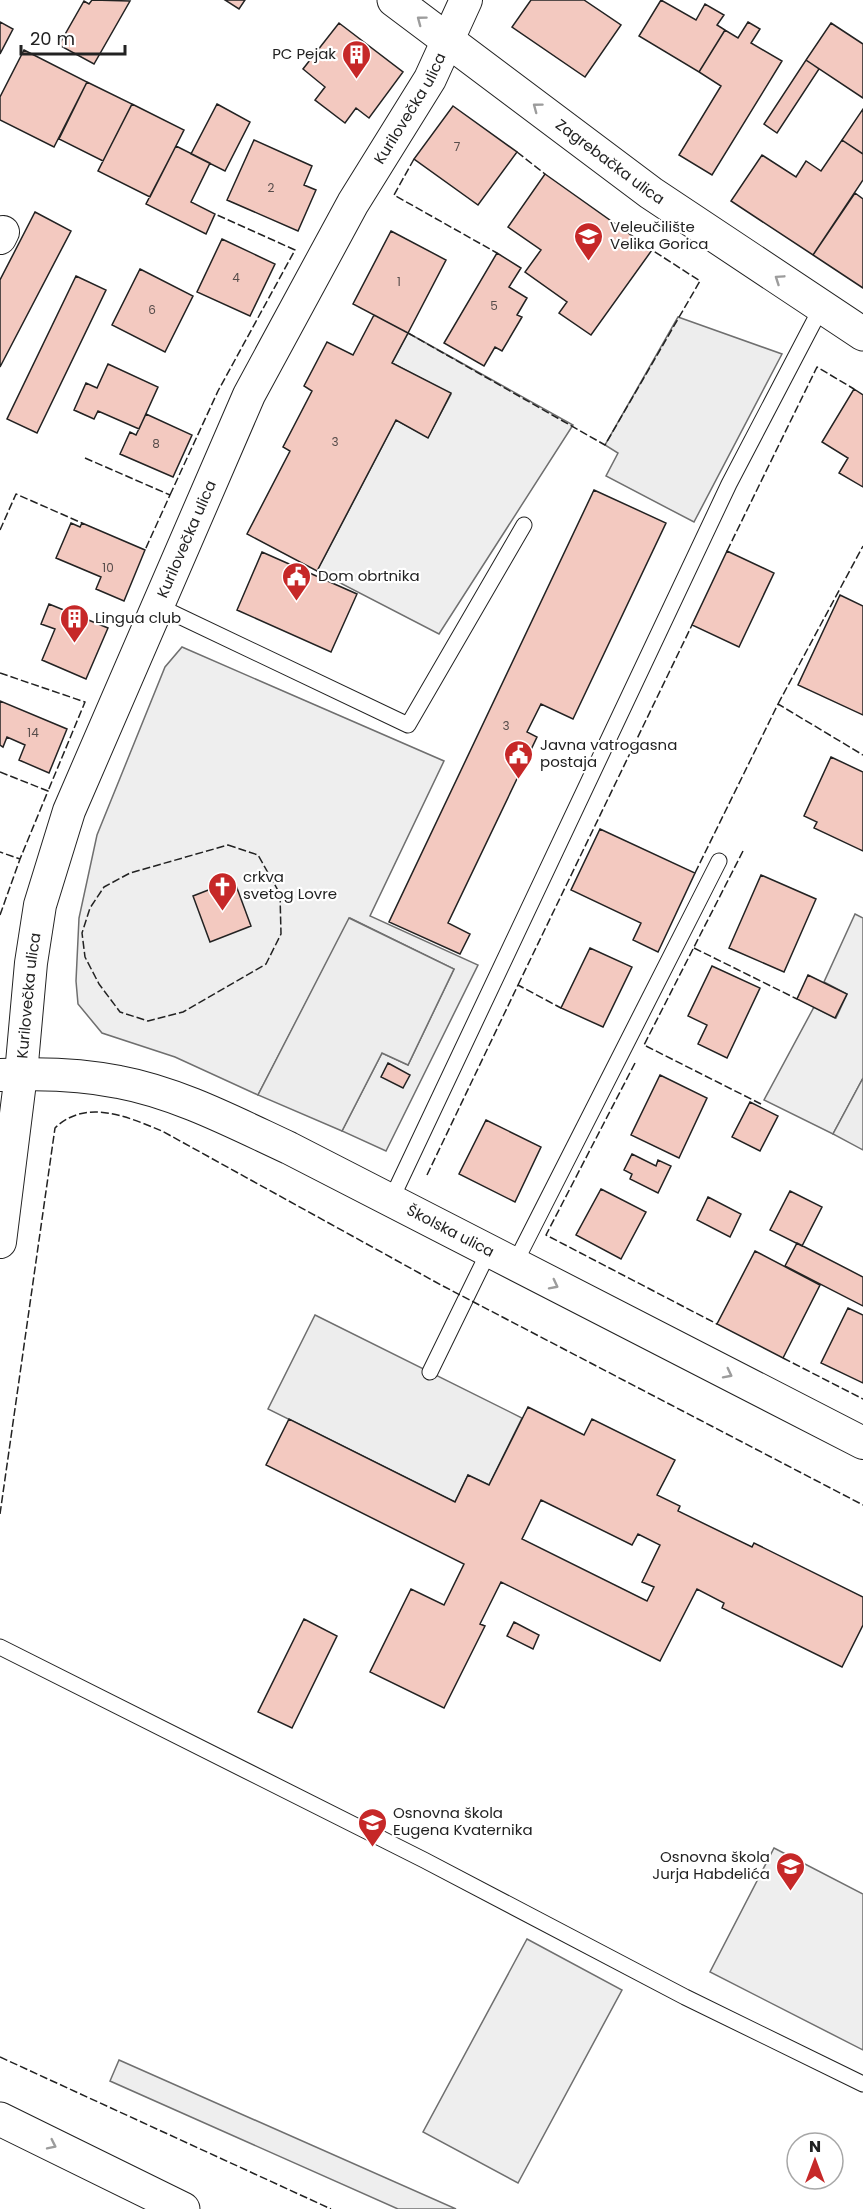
<svg xmlns="http://www.w3.org/2000/svg" width="863" height="2209" font-family="Poppins,sans-serif">
<rect width="100%" height="100%" fill="#fff"/>
<!-- green -->
<path fill="#eee" stroke="#6f6f6f" stroke-width="1.5" d="M408 333 573 425 439 634 317 571 396 420 428 437 451 394 392 363Z
M182 647 444 761 370 916 478 965 386 1151 342 1131 382 1053 408 1065 454 969 350 918 258 1095 175 1057 102 1033 78 1004 76 981 79 918 97 835 165 667Z
M855 914 863 918V1078L833 1134 764 1100 814 1007 836 1018 847 994 824 982Z
M774 1848 863 1894V2050L710 1972Z
M527 1939 622 1990 518 2183 423 2132Z
M119 2060 456 2209H398L110 2081Z"/>
<!-- parking -->
<path fill="#ededed" stroke="#6f6f6f" stroke-width="1.5" d="M678 317 782 354 694 522 606 476 618 453 605 445Z
M349 918 454 969 408 1065 382 1053 342 1131 258 1095Z
M863 1078V1150L833 1134Z
M315 1315 522 1418 489 1485 468 1475 455 1502 268 1409Z"/>
<!-- building -->
<path fill="#f3c9c0" stroke="#222" stroke-width="1.5" fill-rule="evenodd" d="M92 0 130 1 94 64 59 45 84 1 89 4Z
M225 0H245L239 9Z
M531 0H584L621 25 585 77 512 27Z
M661 0 696 20 705 4 724 15 717 25 725 30 699 72 639 36Z
M0 22 13 29 0 54Z
M748 22 760 29 751 43 782 61 712 175 679 155 721 86 699 72 725 30 738 38Z
M339 23 403 72 369 118 356 108 345 123 315 100 325 87 303 69Z
M831 23 863 44V98L806 60Z
M24 50 87 82 54 147 0 120V97Z
M806 60 819 69 777 133 764 124Z
M87 82 132 104 103 161 59 139Z
M132 104 184 130 150 197 98 171Z
M217 104 250 122 225 171 191 154Z
M453 106 517 152 478 205 414 159Z
M863 109V154L842 140Z
M254 140 312 166 304 185 316 190 298 231 227 200Z
M842 140 863 154V180L813 255 731 201 762 155 796 177 806 161 821 171Z
M176 146 210 163 191 202 215 214 206 234 146 204Z
M545 174 652 250 591 335 559 313 567 302 525 272 541 250 508 227Z
M855 193 863 199V288L813 255Z
M35 212 71 231 0 367V280Z
M391 231 446 260 408 333 353 304Z
M222 239 275 264 250 316 197 292Z
M497 253 521 268 509 287 527 298 517 315 522 317 502 351 495 347 484 366 444 343Z
M140 269 193 296 165 352 112 325Z
M76 276 106 290 37 433 7 419Z
M374 315 408 333 392 363 451 393 428 438 396 420 317 571 247 534 290 451 283 447 312 391 304 386 327 342 353 355Z
M108 364 158 387 139 429 98 411 94 419 74 410 86 383 97 388Z
M854 389 863 395V487L839 473 848 458 822 442Z
M146 414 192 435 173 477 120 454 130 432 136 435Z
M594 490 666 523 573 719 541 704 527 732 537 737 448 923 470 934 460 954 389 922Z
M71 523 80 527 82 523 145 550 124 601 96 589 101 577 56 558Z
M727 551 774 573 739 647 692 625Z
M262 552 357 594 331 652 237 610Z
M840 595 863 606V715L798 685Z
M49 604 108 628 86 679 42 660 55 629 41 624Z
M0 701 67 729 49 773 19 760 25 745 7 737 3 747 0 745Z
M831 757 863 772V851L814 828 817 822 804 816Z
M600 829 695 873 658 952 633 940 641 923 571 890Z
M761 875 816 899 784 972 729 948Z
M234 880 251 926 210 942 193 896Z
M590 948 632 967 603 1027 561 1008Z
M712 966 760 988 727 1058 698 1044 707 1025 688 1016Z
M808 975 847 994 835 1018 797 999Z
M388 1063 410 1075 403 1088 381 1077Z
M660 1075 707 1098 679 1158 631 1135Z
M750 1102 778 1116 760 1151 732 1137Z
M486 1120 541 1147 515 1202 459 1174Z
M632 1154 656 1166 658 1160 671 1166 658 1193 630 1179 632 1174 624 1170Z
M601 1189 646 1212 621 1259 576 1235Z
M790 1191 822 1207 802 1246 770 1230Z
M708 1197 741 1214 730 1237 697 1220Z
M797 1243 863 1277V1306L785 1266Z
M755 1251 820 1285 783 1358 717 1324Z
M848 1308 863 1315V1383L821 1363Z
M528 1407 584 1435 592 1419 675 1460 657 1495 680 1506 678 1511 752 1547 754 1543 863 1597V1625L842 1667 722 1608 724 1603 697 1589 660 1661 501 1582 480 1624 485 1626 444 1708 370 1672 411 1589 444 1605 464 1564 266 1465 289 1419 455 1502 468 1475 489 1485ZM541 1500 632 1545 638 1534 660 1545 642 1582 654 1587 647 1601 522 1539Z
M304 1619 337 1636 292 1728 258 1712Z
M514 1622 539 1635 533 1649 507 1636Z"/>
<g fill="none" stroke-linecap="round" stroke-linejoin="round">
<defs>
<path id="service" d="M156 605 408 725 524 525
M390 1202 729 484 821 308
M514 1265 719 861
M430 1372 489 1251
M0 1647 424 1860 685 1997 863 2084"/>
<g id="minor">
<path d="M0 238 3 232"/>
<path id="s1" d="M1 1075C40 1073 81 1074 119 1082 178 1093 235 1123 289 1148L863 1443"/>
<path id="s2" d="M0 1242 21 1074 31 963 40 905 69 811 249 395 353 203 430 79 466 0"/>
</g>
<g id="secondary">
<path id="s3" d="M394 0 651 193 863 334"/>
<path d="M0 2119 183 2209"/>
</g>
</defs>
<!-- service casing -->
<use href="#service" stroke="#222" stroke-width="17"/>
<!-- minor casing -->
<use href="#minor" stroke="#222" stroke-width="34"/>
<!-- secondary casing -->
<use href="#secondary" stroke="#222" stroke-width="35"/>
<!-- service -->
<use href="#service" stroke="#fff" stroke-width="15"/>
<!-- minor -->
<use href="#minor" stroke="#fff" stroke-width="32"/>
<!-- secondary -->
<use href="#secondary" stroke="#fff" stroke-width="33"/>
<!-- fence -->
<path stroke="#222" stroke-width="1.5" stroke-dasharray="8 3" stroke-linecap="butt" d="M517 152 545 174
M414 159 394 195 497 253
M408 333 605 445 700 281 652 250
M85 458 170 495 145 550
M170 495 218 391 295 250 215 214
M0 530 16 494 82 523
M727 551 817 367 854 389
M0 673 85 702 48 791
M778 704 863 546
M0 772 48 791 20 859 0 852
M228 845 258 855 280 894 281 934 266 964 183 1012 148 1021 120 1012 99 984 85 957 82 933 90 908 104 887 130 873Z
M743 851 644 1045 761 1104
M695 873 778 704 863 755
M0 915 20 859
M694 948 797 999
M518 985 692 625
M635 1063 546 1235 717 1324
M427 1175 518 985 561 1008
M783 1358 863 1399
M0 1514 55 1128C86 1098 128 1117 162 1131L441 1285 863 1505
M0 2057 331 2209"/>
</g>
<!-- one-way arrows -->
<defs><path id="oneway-chevron" d="M-2-3.5L2.5 0L-2 3.5" fill="none" stroke-width="1.6" stroke-linecap="round" stroke-linejoin="round" transform="scale(1.5)"/></defs>
<g stroke="#9c9c9c">
<use href="#oneway-chevron" transform="translate(421 20) rotate(-143)"/>
<use href="#oneway-chevron" transform="translate(537 107) rotate(-143)"/>
<use href="#oneway-chevron" transform="translate(779 279) rotate(-146)"/>
<use href="#oneway-chevron" transform="translate(554 1285) rotate(27)"/>
<use href="#oneway-chevron" transform="translate(728 1374) rotate(27)"/>
<use href="#oneway-chevron" transform="translate(52 2145) rotate(26)"/>
</g>
<!-- icons -->
<defs>
<symbol id="building-pin" viewBox="-11 -11 22 30"><path d="M0 17L-7.5 6A9.5 9.5 0 1 1 7.5 6Z" fill="#c62828" stroke="#fff"/><path d="M-4-6H4V6H1V3H-1V6H-4ZM-2.5-4.3h1.7v1.8h-1.7ZM.8-4.3h1.7v1.8H.8ZM-2.5-1h1.7V.8h-1.7ZM.8-1h1.7V.8H.8Z" fill="#fff"/></symbol>
<symbol id="university-pin" viewBox="-11 -11 22 30"><path d="M0 17L-7.5 6A9.5 9.5 0 1 1 7.5 6Z" fill="#c62828" stroke="#fff"/><path d="M0-5L7-2L0 1L-7-2ZM-4 1L0 2.5L4 1V4Q0 6-4 4Z" fill="#fff"/></symbol>
<symbol id="civic-pin" viewBox="-11 -11 22 30"><path d="M0 17L-7.5 6A9.5 9.5 0 1 1 7.5 6Z" fill="#c62828" stroke="#fff"/><path d="M-.6-6.5H3V-4.5H.6V-3L4-1V1h2V6H-6V1h2V-1L-.6-3ZM-1.2 2.5V6h2.4V2.5Z" fill="#fff"/></symbol>
<symbol id="church-pin" viewBox="-11 -11 22 30"><path d="M0 17L-7.5 6A9.5 9.5 0 1 1 7.5 6Z" fill="#c62828" stroke="#fff"/><path d="M-1.2-6h2.4v3.5h3.3v2.4h-3.3V6h-2.4V-.1h-3.3v-2.4h3.3Z" fill="#fff"/></symbol>
<symbol id="school-pin" viewBox="-11 -11 22 30"><path d="M0 17L-7.5 6A9.5 9.5 0 1 1 7.5 6Z" fill="#c62828" stroke="#fff"/><path d="M0-5L7-2L0 1L-7-2ZM-4 1L0 2.5L4 1V4Q0 6-4 4Z" fill="#fff"/></symbol>
</defs>
<g fill-rule="evenodd">
<use href="#building-pin" x="340" y="38" width="33" height="45"/>
<use href="#university-pin" x="572" y="220" width="33" height="45"/>
<use href="#civic-pin" x="280" y="560" width="33" height="45"/>
<use href="#building-pin" x="58" y="602" width="33" height="45"/>
<use href="#civic-pin" x="502" y="738" width="33" height="45"/>
<use href="#church-pin" x="206" y="870" width="33" height="45"/>
<use href="#school-pin" x="356" y="1806" width="33" height="45"/>
<use href="#school-pin" x="774" y="1850" width="33" height="45"/>
</g>
<g text-anchor="middle" stroke-width="4.5" stroke-linejoin="round" paint-order="stroke">
<!-- number labels -->
<g font-size="12" fill="#564c4a">
<text x="457" y="151">7</text>
<text x="271" y="192">2</text>
<text x="236" y="282">4</text>
<text x="399" y="286">1</text>
<text x="494" y="310">5</text>
<text x="152" y="314">6</text>
<text x="335" y="446">3</text>
<text x="156" y="448">8</text>
<text x="108" y="572">10</text>
<text x="506" y="730">3</text>
<text x="33" y="737">14</text>
</g>
<!-- poi labels -->
<g font-size="15" fill="#222" stroke="#fff" text-anchor="start">
<text x="336" y="59" text-anchor="end">PC Pejak</text>
<text x="610" y="232">Veleučilište<tspan x="610" dy="17">Velika Gorica</tspan></text>
<text x="318" y="581">Dom obrtnika</text>
<text x="95" y="623">Lingua club</text>
<text x="540" y="750">Javna vatrogasna<tspan x="540" dy="17">postaja</tspan></text>
<text x="243" y="882">crkva<tspan x="243" dy="17">svetog Lovre</tspan></text>
<text x="393" y="1818">Osnovna škola<tspan x="393" dy="17">Eugena Kvaternika</tspan></text>
<text x="770" y="1862" text-anchor="end">Osnovna škola<tspan x="770" dy="17">Jurja Habdelića</tspan></text>
</g>
<!-- street labels -->
<g font-size="15" fill="#222" stroke="#fff">
<text dy="5" stroke="none"><textPath href="#s2" startOffset="1220">Kurilovečka ulica</textPath></text>
<text dy="5" stroke="none"><textPath href="#s3" startOffset="270">Zagrebačka ulica</textPath></text>
<text dy="5" stroke="none"><textPath href="#s2" startOffset="734">Kurilovečka ulica</textPath></text>
<text dy="5" stroke="none"><textPath href="#s2" startOffset="248">Kurilovečka ulica</textPath></text>
<text dy="5" stroke="none"><textPath href="#s1" startOffset="483">Školska ulica</textPath></text>
</g>
</g>
<!-- north arrow -->
<g transform="translate(815 2161)"><circle r="28" fill="#ffffff" stroke="#a7a7a7" stroke-width="1.5"/>
<path d="M0-4.5L10 22L0 15L-10 22Z" fill="#c62828"/>
<text y="-9" font-size="16" font-weight="bold" text-anchor="middle" fill="#222222">N</text>
</g>
<!-- scale -->
<path d="M21 45v9h104v-9" fill="none" stroke="#222222" stroke-width="3"/>
<text x="30" y="45" font-size="18" fill="#222222" stroke="#ffffff" stroke-width="4.5" paint-order="stroke">20 m</text>
</svg>
